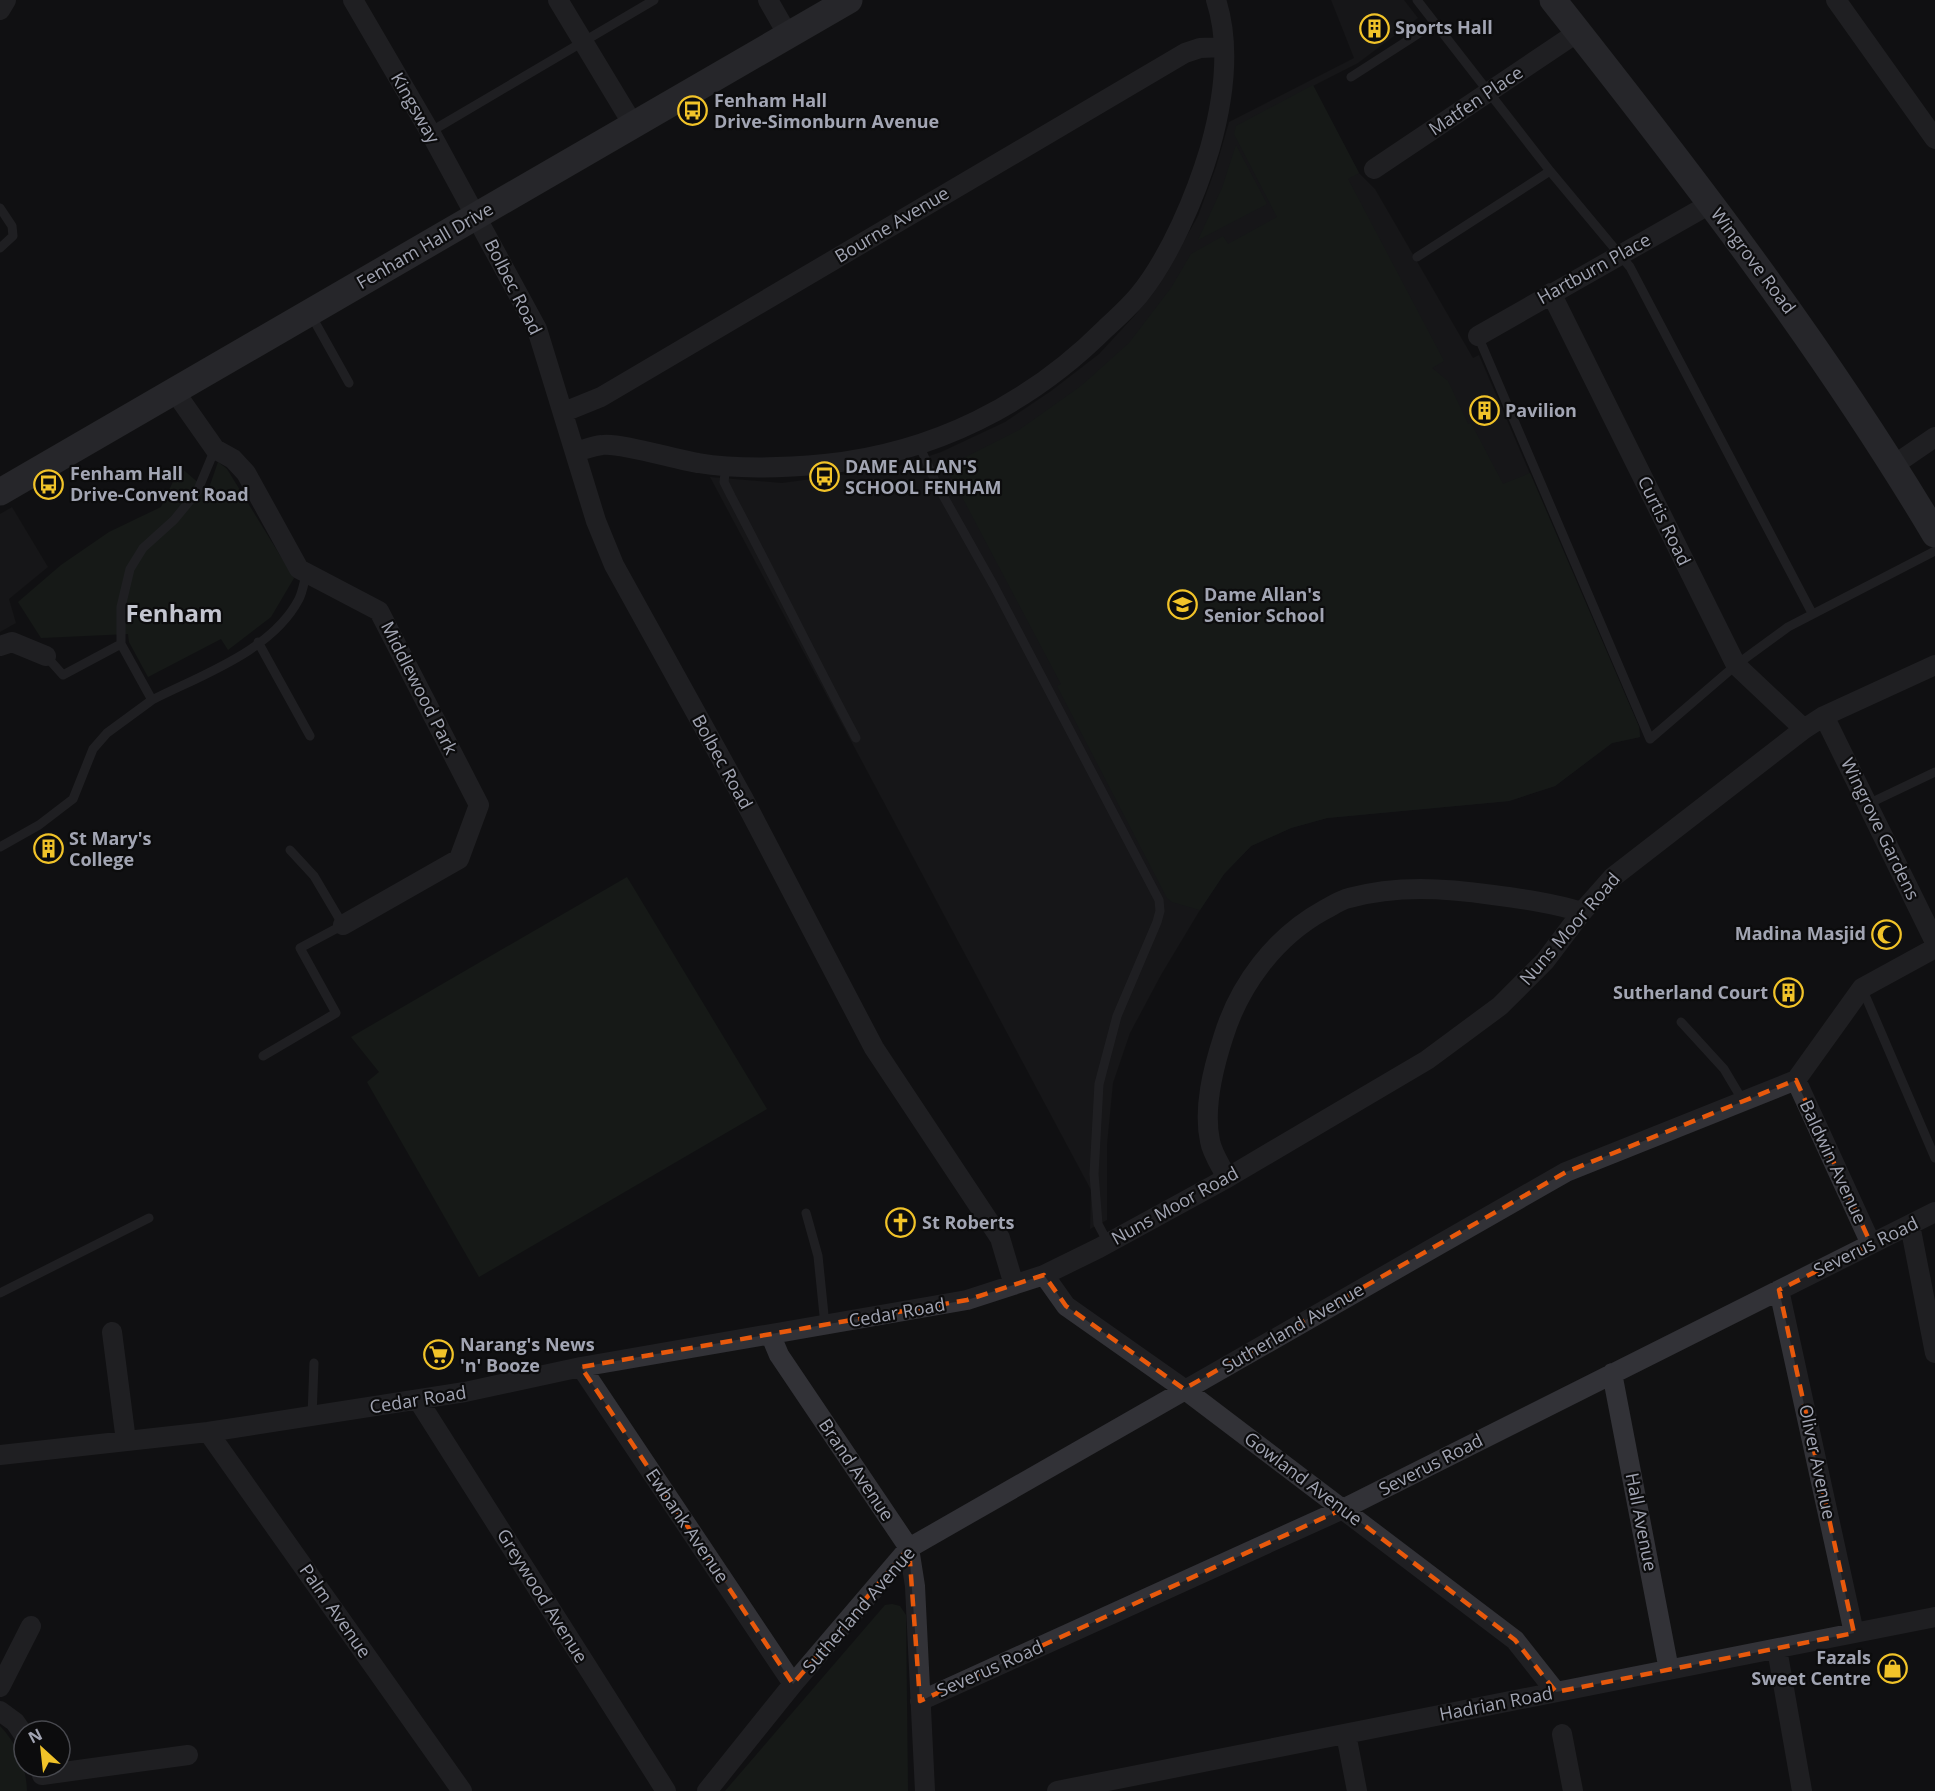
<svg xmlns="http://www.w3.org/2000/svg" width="1935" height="1791" font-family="'Open Sans',sans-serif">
<rect width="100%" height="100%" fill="#111112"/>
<!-- built -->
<path fill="#1d1d1f" d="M1331 0H1404L1418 18 1358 63 1313 86 1359 173 1375 189 1473 358 1479 355 1639 727 1640 737 1612 743 1555 786 1509 801 1327 818 1291 828 1251 846 1224 874 1200 910 1161 975 1130 1033 1113 1083 1107 1145V1220L1090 1229 1091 1190 710 477 782 483 893 468 941 452 1005 422 1051 391 1099 354 1136 314 1172 262 1198 216 1216 167 1229 122 1354 58Z
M12 507 48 567 9 599 16 623 0 632V514Z"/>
<!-- green -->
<path fill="#1d251e" d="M1313 85 1359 173 1348 179 1444 361 1432 368 1448 381 1468 424 1471 423 1503 484 1530 473 1639 727 1640 737 1612 743 1555 786 1509 801 1327 818 1291 828 1251 846 1224 874 1200 910 1172 902 1167 898 1057 686 1061 684 951 476 962 459 1019 430 1081 386 1129 343 1171 288 1191 254 1223 236 1228 244 1277 217 1234 134 1236 126Z
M1236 145 1267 204 1198 240 1222 188Z
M218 462 227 469 294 578 271 617 228 650 221 639 148 677 129 642 128 634 41 638 18 602 61 565 109 532 161 507 180 467 208 491Z
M627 877 767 1109 479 1277 367 1082 379 1072 351 1037Z
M892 1604 900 1606 906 1615 908 1791H725L885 1605Z
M0 1726C18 1745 26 1766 27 1791H0Z"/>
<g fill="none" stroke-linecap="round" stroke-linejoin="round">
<!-- lane -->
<path stroke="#323237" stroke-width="9" d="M1417 0 1550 171 1630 267 1812 613
M1351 77 1435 23
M430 132 654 0
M0 208 12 226 13 236 0 248
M1417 257 1550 171
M311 315 349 383
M1478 336 1650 739 1736 665 1788 627 1935 551
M919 445 936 483 994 586 1159 900 1160 911 1157 922 1117 1016 1099 1084 1094 1174 1098 1224 1108 1243
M215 449 197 492 174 520 143 548 130 569 121 607V644L152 700C201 675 272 651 299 599 303 591 304 581 307 572
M726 465 724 482 731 496C774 577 813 658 856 738
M258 642 310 736
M46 656 63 675 121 644
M1868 804 1935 772
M0 847 39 825 73 799 93 749 107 733 152 700
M1862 988 1935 1158
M1681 1022 1724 1069 1743 1101
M263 1056 336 1013 300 948 343 925 314 876 290 850
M806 1213 818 1256 825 1325
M0 1293 149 1218
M312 1417 314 1363"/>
<!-- street -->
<path stroke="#323237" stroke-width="20" d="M353 0 430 132 537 329 596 521 614 565 742 796 874 1048 1000 1238 1014 1285
M558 0 634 126
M768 0 788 35
M1836 0 1935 139
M0 10 6 0
M1374 169 1578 32
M1551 293 1736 665 1804 729
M1478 336 1710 204
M175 392 215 449 233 459 246 473 299 569 379 611 479 805 459 859 343 925
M564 412 601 397 1185 53 1200 48 1223 47
M575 452C583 450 593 446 602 445 619 442 677 460 698 463 740 470 783 468 825 464 933 453 1029 405 1106 328 1117 318 1129 307 1139 295 1170 257 1196 195 1210 148 1223 102 1231 46 1216 0
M1894 465 1935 437
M0 646 12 642 46 656
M1824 716 1935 942
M1796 1080 1871 1244
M1227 1178C1221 1166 1212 1153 1210 1141 1203 1108 1213 1069 1223 1038 1239 985 1275 937 1324 910 1332 906 1340 900 1349 898 1397 885 1444 888 1493 895 1523 899 1552 903 1582 912
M1910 1225 1935 1353
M1044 1275 1066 1306 1184 1389 1515 1640 1556 1692
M1779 1290 1854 1633
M112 1332 126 1441
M771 1336 779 1355 909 1548 915 1586 925 1791
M581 1367 793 1684
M1612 1373 1669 1670
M418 1400 666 1791
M208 1432 462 1791
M0 1455 208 1432 465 1392 581 1367 967 1300 1044 1275 1099 1248 1227 1178 1427 1060 1500 1006 1545 961 1582 912 1613 877 1804 729 1824 716 1935 665
M1777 1649 1802 1791
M0 1687 31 1626
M920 1701 1343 1509 1935 1212
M0 1711 15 1722 24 1735
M1346 1734 1357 1791
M1562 1734 1573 1791
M42 1775 188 1755
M707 1791 793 1684 909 1548 1566 1172 1796 1080 1862 988 1935 948
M1057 1791 1935 1617"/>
<!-- secondary -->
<path stroke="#404147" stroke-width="27" d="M1553 0C1689 172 1823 346 1935 534
M0 492 849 0"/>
</g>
<!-- marked area -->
<path d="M0 0H1935V1791H0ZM1796 1080 1871 1244 1779 1290 1854 1633 1556 1692 1515 1640 1343 1509 920 1701 909 1548 793 1684 581 1367 967 1300 1044 1275 1066 1306 1184 1389 1566 1172Z" fill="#111112" fill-opacity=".55" fill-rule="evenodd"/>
<path fill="none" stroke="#e8590c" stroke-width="4.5" stroke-dasharray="12 8" stroke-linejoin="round" d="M1796 1080 1871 1244 1779 1290 1854 1633 1556 1692 1515 1640 1343 1509 920 1701 909 1548 793 1684 581 1367 967 1300 1044 1275 1066 1306 1184 1389 1566 1172Z"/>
<!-- icons -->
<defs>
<symbol id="building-ring" viewBox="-11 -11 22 22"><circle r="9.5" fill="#0c0c0d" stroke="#f1c329" stroke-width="1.5"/><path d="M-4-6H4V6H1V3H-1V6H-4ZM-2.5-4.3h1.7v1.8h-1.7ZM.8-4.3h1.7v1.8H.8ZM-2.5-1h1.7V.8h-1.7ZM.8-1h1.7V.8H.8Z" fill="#f1c329"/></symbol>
<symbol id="bus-ring" viewBox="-11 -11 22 22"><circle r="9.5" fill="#0c0c0d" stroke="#f1c329" stroke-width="1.5"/><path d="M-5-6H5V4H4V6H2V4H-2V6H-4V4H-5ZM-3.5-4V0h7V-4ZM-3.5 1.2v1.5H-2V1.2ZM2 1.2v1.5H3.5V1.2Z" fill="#f1c329"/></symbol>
<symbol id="school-ring" viewBox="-11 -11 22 22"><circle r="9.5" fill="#0c0c0d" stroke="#f1c329" stroke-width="1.5"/><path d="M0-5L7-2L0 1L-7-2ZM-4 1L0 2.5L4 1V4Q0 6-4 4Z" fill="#f1c329"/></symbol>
<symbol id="mosque-ring" viewBox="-11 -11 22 22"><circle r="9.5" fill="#0c0c0d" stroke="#f1c329" stroke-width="1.5"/><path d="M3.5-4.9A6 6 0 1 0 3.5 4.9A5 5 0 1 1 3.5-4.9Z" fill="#f1c329"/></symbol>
<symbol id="church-ring" viewBox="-11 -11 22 22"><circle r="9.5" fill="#0c0c0d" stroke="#f1c329" stroke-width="1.5"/><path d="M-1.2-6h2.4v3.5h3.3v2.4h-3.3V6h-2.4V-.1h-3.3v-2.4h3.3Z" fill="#f1c329"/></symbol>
<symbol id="supermarket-ring" viewBox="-11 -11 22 22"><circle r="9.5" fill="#0c0c0d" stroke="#f1c329" stroke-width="1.5"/><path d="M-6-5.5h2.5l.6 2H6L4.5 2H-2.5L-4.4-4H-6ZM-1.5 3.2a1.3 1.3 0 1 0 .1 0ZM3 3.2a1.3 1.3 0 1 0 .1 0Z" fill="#f1c329"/></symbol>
<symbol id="shop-ring" viewBox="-11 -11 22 22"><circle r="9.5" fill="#0c0c0d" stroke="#f1c329" stroke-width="1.5"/><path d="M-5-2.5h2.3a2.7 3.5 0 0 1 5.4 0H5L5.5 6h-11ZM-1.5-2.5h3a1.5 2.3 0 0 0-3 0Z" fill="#f1c329"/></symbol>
</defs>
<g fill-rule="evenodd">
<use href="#building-ring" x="1358" y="12" width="33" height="33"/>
<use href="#bus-ring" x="676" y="94" width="33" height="33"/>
<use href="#building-ring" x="1468" y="394" width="33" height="33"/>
<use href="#bus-ring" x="808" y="460" width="33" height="33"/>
<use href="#bus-ring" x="32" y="468" width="33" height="33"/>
<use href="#school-ring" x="1166" y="588" width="33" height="33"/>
<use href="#building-ring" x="32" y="832" width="33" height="33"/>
<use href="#mosque-ring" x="1870" y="918" width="33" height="33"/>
<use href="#building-ring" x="1772" y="976" width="33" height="33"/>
<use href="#church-ring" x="884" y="1206" width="33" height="33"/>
<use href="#supermarket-ring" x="422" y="1338" width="33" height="33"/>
<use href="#shop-ring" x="1876" y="1652" width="33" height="33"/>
</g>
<g text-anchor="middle" stroke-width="4.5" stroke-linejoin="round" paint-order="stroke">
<!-- poi labels -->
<g font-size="18" font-weight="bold" fill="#a2a5b3" stroke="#0c0c0d" text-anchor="start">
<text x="1395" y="34">Sports Hall</text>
<text x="714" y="107">Fenham Hall<tspan x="714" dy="21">Drive-Simonburn Avenue</tspan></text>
<text x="1505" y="417">Pavilion</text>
<text x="845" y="473">DAME ALLAN'S<tspan x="845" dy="21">SCHOOL FENHAM</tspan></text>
<text x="70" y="480">Fenham Hall<tspan x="70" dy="21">Drive-Convent Road</tspan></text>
<text x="1204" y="601">Dame Allan's<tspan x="1204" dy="21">Senior School</tspan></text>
<text x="69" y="845">St Mary's<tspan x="69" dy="21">College</tspan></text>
<text x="1866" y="940" text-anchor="end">Madina Masjid</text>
<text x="1768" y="999" text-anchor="end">Sutherland Court</text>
<text x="922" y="1229">St Roberts</text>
<text x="460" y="1351">Narang's News<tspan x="460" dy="21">'n' Booze</tspan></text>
<text x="1871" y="1664" text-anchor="end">Fazals<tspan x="1871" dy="21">Sweet Centre</tspan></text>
</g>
<!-- street labels -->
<g font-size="18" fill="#a2a5b3" stroke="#0c0c0d">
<text transform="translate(1476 101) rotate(-34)" y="6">Matfen Place</text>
<text transform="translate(415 108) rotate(60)" y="6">Kingsway</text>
<text transform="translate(892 225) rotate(-31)" y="6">Bourne Avenue</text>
<text transform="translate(425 246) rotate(-30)" y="6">Fenham Hall Drive</text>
<text transform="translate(1753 261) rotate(53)" y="6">Wingrove Road</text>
<text transform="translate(1594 269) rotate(-29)" y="6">Hartburn Place</text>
<text transform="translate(513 287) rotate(63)" y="6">Bolbec Road</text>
<text transform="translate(1664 521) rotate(64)" y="6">Curtis Road</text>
<text transform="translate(419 688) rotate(63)" y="6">Middlewood Park</text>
<text transform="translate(722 762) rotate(61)" y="6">Bolbec Road</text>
<text transform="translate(1880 829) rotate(64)" y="6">Wingrove Gardens</text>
<text transform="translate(1570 929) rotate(-49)" y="6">Nuns Moor Road</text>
<text transform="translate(1833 1162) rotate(65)" y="6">Baldwin Avenue</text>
<text transform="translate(1175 1206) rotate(-29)" y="6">Nuns Moor Road</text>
<text transform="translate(1866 1247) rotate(-26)" y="6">Severus Road</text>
<text transform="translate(897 1313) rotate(-10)" y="6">Cedar Road</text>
<text transform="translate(1293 1328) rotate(-30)" y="6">Sutherland Avenue</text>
<text transform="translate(418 1400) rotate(-9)" y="6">Cedar Road</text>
<text transform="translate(1817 1462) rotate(78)" y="6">Oliver Avenue</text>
<text transform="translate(1431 1465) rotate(-27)" y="6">Severus Road</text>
<text transform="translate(856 1470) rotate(56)" y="6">Brand Avenue</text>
<text transform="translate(1303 1479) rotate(37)" y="6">Gowland Avenue</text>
<text transform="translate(1641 1522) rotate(79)" y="6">Hall Avenue</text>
<text transform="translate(687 1526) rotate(56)" y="6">Ewbank Avenue</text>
<text transform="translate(542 1596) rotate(58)" y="6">Greywood Avenue</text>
<text transform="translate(859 1610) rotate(-49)" y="6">Sutherland Avenue</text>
<text transform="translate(335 1611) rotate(55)" y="6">Palm Avenue</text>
<text transform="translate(990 1669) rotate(-24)" y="6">Severus Road</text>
<text transform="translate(1496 1704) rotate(-11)" y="6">Hadrian Road</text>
</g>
<!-- district labels -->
<g font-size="24" font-weight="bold" fill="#c3c5cf" stroke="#0c0c0d">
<text x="174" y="622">Fenham</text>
</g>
</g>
<!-- north arrow -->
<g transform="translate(42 1749) rotate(333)"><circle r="28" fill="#0c0c0d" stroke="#48494f" stroke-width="1.5"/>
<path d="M0-4.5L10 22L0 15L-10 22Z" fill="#f1c329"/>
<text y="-9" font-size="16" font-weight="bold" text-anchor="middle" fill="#a2a5b3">N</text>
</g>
</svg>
